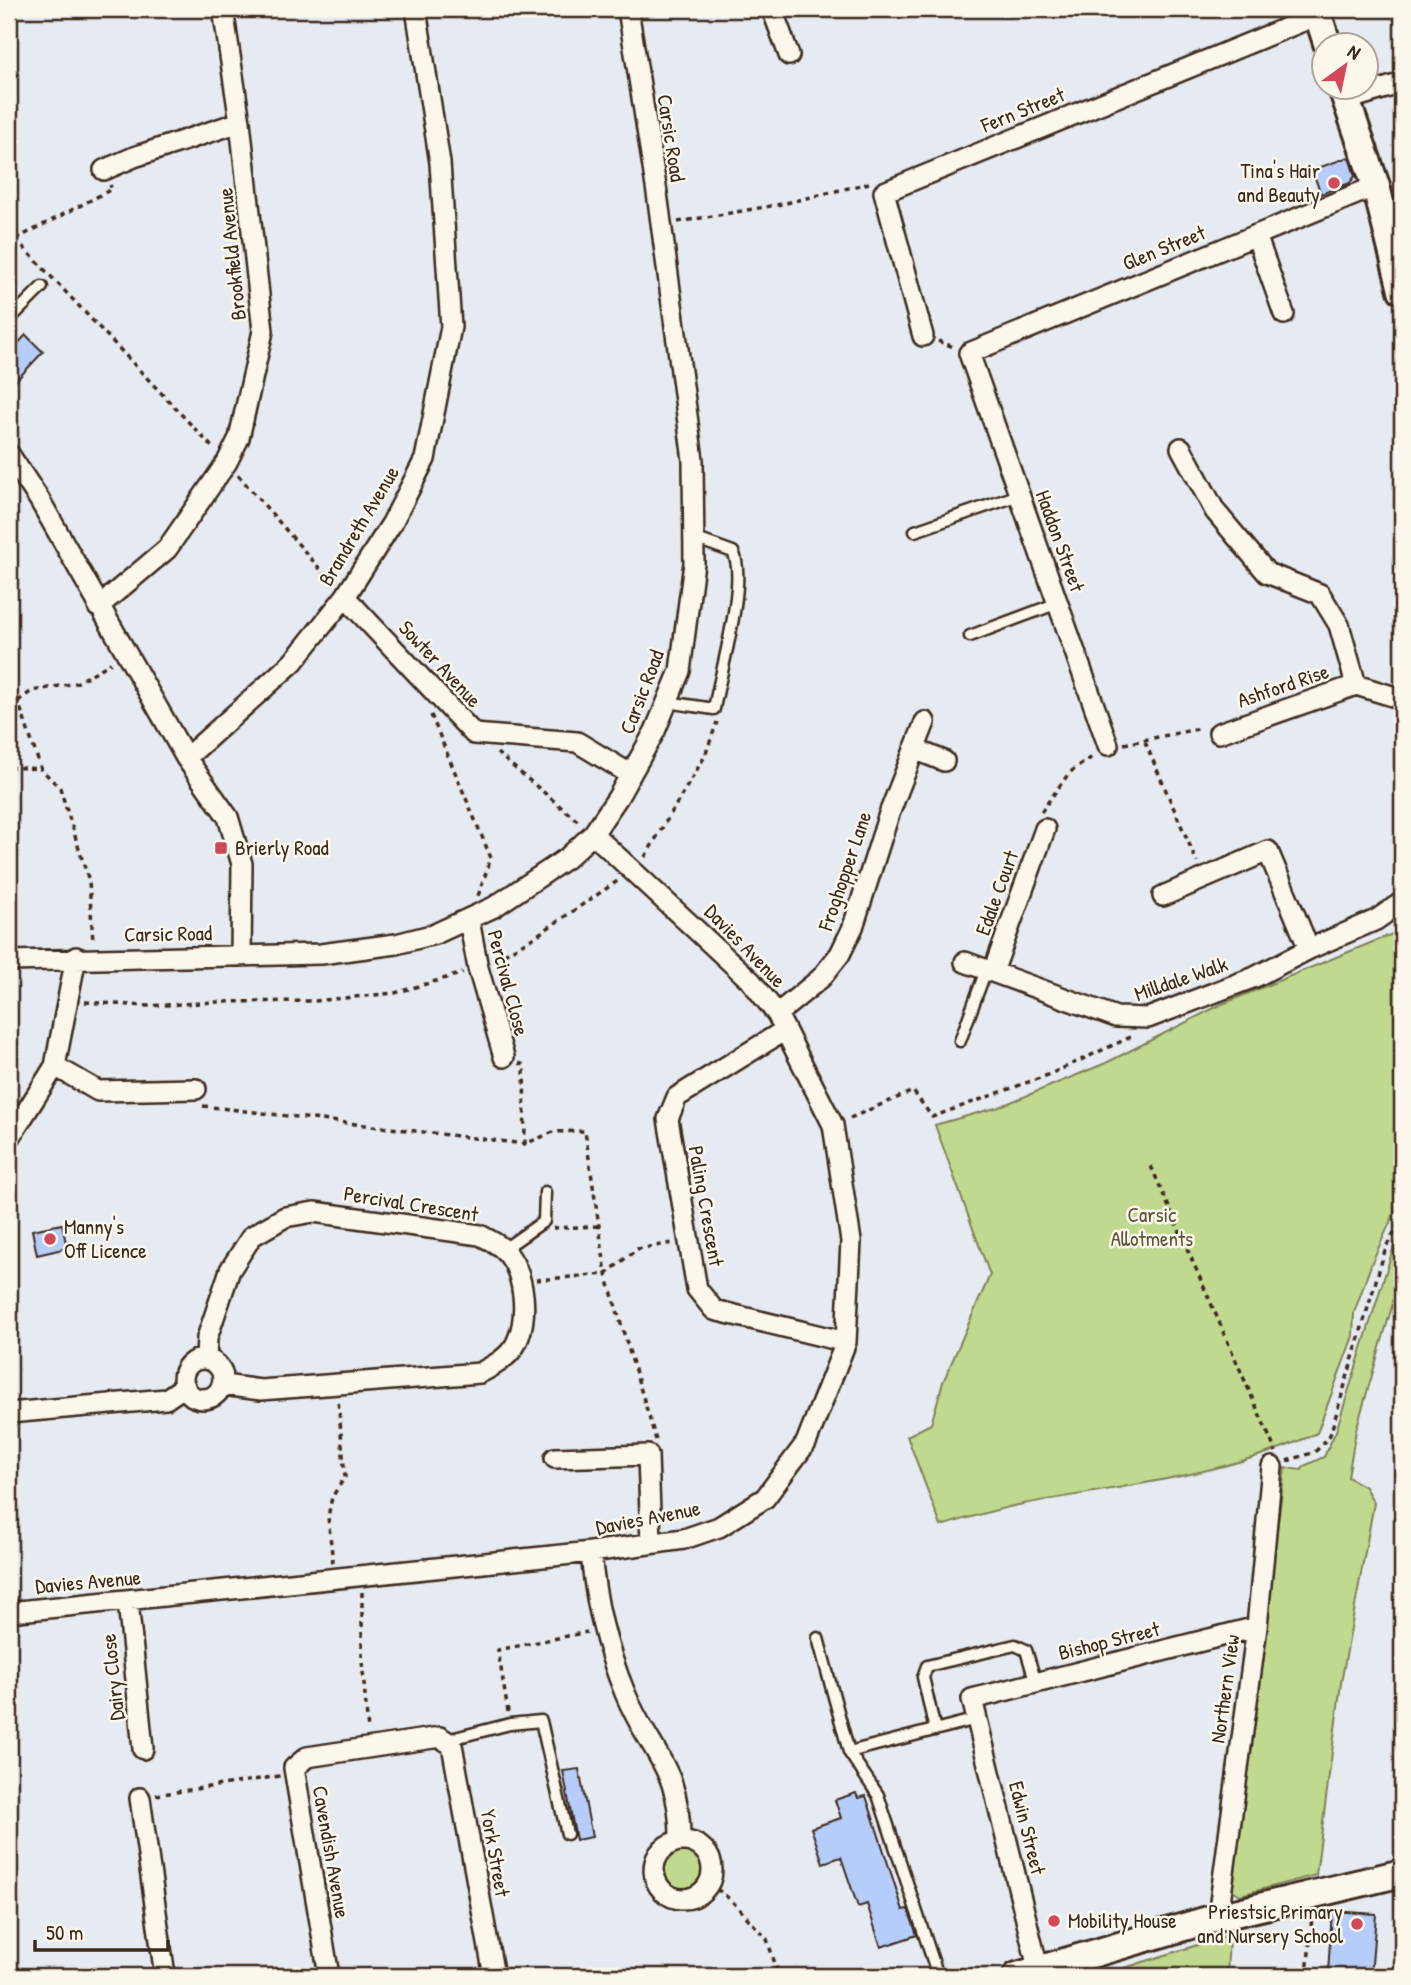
<svg xmlns="http://www.w3.org/2000/svg" width="1411" height="1985" font-family="'Patrick Hand',sans-serif">
<rect width="100%" height="100%" fill="#e6eaf1"/>
<filter id="ink" filterUnits="userSpaceOnUse"><feTurbulence type="fractalNoise" baseFrequency=".0143" numOctaves="2"/><feDisplacementMap in="SourceGraphic" scale="14" xChannelSelector="R" yChannelSelector="G"/><feConvolveMatrix kernelMatrix="1 2 1 2 8 2 1 2 1" color-interpolation-filters="sRGB"/></filter>
<g filter="url(#ink)">
<!-- green -->
<path fill="#c1d98f" stroke="#7e8256" stroke-width="2" d="M1397 932 1402 940V1196L1372 1262 1354 1313 1353 1336 1317 1433C1225 1476 1123 1486 1023 1504 996 1509 968 1518 941 1526L907 1436 931 1424 943 1382 990 1275 935 1125 999 1107 1106 1063 1220 1005Z
M1402 1233V1272L1356 1430 1348 1477 1365 1487 1374 1503 1341 1683 1316 1875 1240 1895 1231 1889 1285 1468 1302 1470 1304 1466 1324 1457 1336 1431 1394 1246Z
M664 1871a20 20 0 1 1 40 0a20 20 0 1 1-40 0Z
M1229 1935 1227 1976H1099Z"/>
<!-- building -->
<path fill="#b6cdfc" stroke="#3b2a1e" stroke-width="2" d="M1349 157 1355 176 1350 183 1321 194 1312 170Z
M26 335 43 352 9 388V353Z
M62 1224 67 1248 37 1255 32 1230Z
M579 1769 592 1837 576 1840 563 1771Z
M856 1793 858 1798 866 1796 903 1910 908 1909 917 1935 881 1947 867 1904 858 1907 841 1857 823 1863 811 1828 841 1818 835 1800Z
M1332 1911 1376 1914 1371 1976 1328 1973Z"/>
<g fill="none" stroke-linecap="round" stroke-linejoin="round">
<defs>
<path id="service" d="M9 320 42 287
M915 531 1019 495
M970 636 1058 603
M667 702 714 709C720 674 748 579 733 552L694 538
M960 1041 986 970
M504 1249 544 1221 545 1192
M818 1638 849 1752
M935 1730 923 1677 927 1666 1015 1645 1026 1650 1036 1683
M447 1740 510 1724 541 1721 567 1834
M938 1976 878 1795 849 1752 977 1719"/>
<path id="minor" d="M772 9 789 55
M1347 100 1402 83
M104 170 134 157 240 122
M1256 235 1284 314
M923 336 884 192 1318 15
M1181 448 1215 511 1267 573 1320 594 1339 625 1356 685
M9 454 39 499 186 758 228 817 242 864 241 956
M345 597 474 734 577 742 630 774
M98 607 167 549 227 462 239 438 263 331 240 122 223 9
M1219 733 1356 685 1402 699
M1108 745 969 353 1376 186
M914 749 944 761
M186 758 293 662 345 597 392 523 425 459 451 327 440 163 416 9
M1163 896 1268 851 1309 949
M469 920 478 968 504 1057
M9 961 321 954 396 944 435 934 494 907 567 858 593 834 618 797 655 731 680 671 694 563 693 460 657 193 628 9
M965 962 1116 1017 1148 1018 1255 977 1309 949 1376 920 1402 902
M993 972 1045 829
M777 1014 821 978 840 954 853 927 889 814 925 722
M785 1030 677 1097 668 1119 697 1289 714 1310 846 1342
M55 1066 98 1091 196 1089
M9 1139 55 1066 76 957
M206 1359 207 1338 230 1270 252 1236 285 1217 314 1212 480 1235C487 1239 497 1243 503 1249 526 1270 530 1322 514 1347 506 1359 493 1366 480 1373L261 1390 223 1385
M183 1379a20 20 0 1 1 40 0a20 20 0 1 1-40 0Z
M9 1413 166 1399 185 1386
M555 1458 648 1455 651 1543
M591 1552C595 1602 606 1647 625 1693 650 1754 681 1767 680 1841
M128 1601 143 1749
M9 1612 591 1552 684 1539 719 1527 765 1498 806 1443 846 1342 851 1241 833 1125 777 1014 751 981 593 834
M140 1798 165 1976
M654 1870a29 29 0 1 1 58 0a29 29 0 1 1-58 0Z
M1218 1917 1257 1627 1272 1467
M1038 1968 972 1699 1257 1627
M329 1976 294 1768 307 1757 440 1737 452 1745 494 1976"/>
<path id="secondary" d="M1316 9 1328 46
M1342 88 1376 186 1402 290
M1017 1976 1218 1917 1402 1873"/>
</defs>
<!-- service casing -->
<use href="#service" stroke="#3b2a1e" stroke-width="15"/>
<!-- minor casing -->
<use href="#minor" stroke="#3b2a1e" stroke-width="24"/>
<!-- secondary casing -->
<use href="#secondary" stroke="#3b2a1e" stroke-width="32"/>
<!-- path -->
<path stroke="#3b2a1e" stroke-width="3.5" stroke-dasharray="5 5" stroke-linecap="butt" d="M678 222 782 204 869 183
M9 232 214 449
M16 239 112 189 110 185
M938 341 954 347
M238 475 334 585
M18 701 32 691 76 683 111 663
M9 709 18 701 41 769 60 788 89 881 93 941
M431 715 491 858 478 896
M1145 742 1197 862
M1124 744 1202 728
M497 753 580 823
M9 767 41 769
M1041 812 1069 773 1095 755
M645 857 705 756 717 722
M495 959 533 938 619 880
M85 1002 147 1006 216 1002 315 1001 395 993 463 973
M519 1063 524 1065 525 1144
M203 1106 525 1144 553 1132 585 1131 606 1274 656 1440
M850 1118 913 1091 932 1117 1048 1075 1133 1036
M1151 1166 1276 1452
M553 1228 599 1226
M536 1280 606 1274 637 1249 673 1243
M1287 1461 1315 1452 1330 1435 1386 1247 1402 1218
M333 1563 328 1517 332 1497 345 1477 338 1400
M362 1592V1660L368 1731
M508 1712 498 1650 587 1632
M156 1795 280 1776
M709 1883 731 1900 767 1939 779 1976
M1307 1976 1312 1916"/>
<!-- service -->
<use href="#service" stroke="#fbf7ec" stroke-width="10"/>
<!-- minor -->
<use href="#minor" stroke="#fbf7ec" stroke-width="19"/>
<!-- secondary -->
<use href="#secondary" stroke="#fbf7ec" stroke-width="26"/>
</g>
</g>
<!-- markers -->
<g fill="#d1495b" stroke="#fbf7ec" stroke-width="2.5">
<circle cx="1334" cy="183" r="7"/>
<rect x="214" y="841" width="14" height="14" rx="3.5"/>
<circle cx="50" cy="1239" r="7"/>
<circle cx="1054" cy="1921" r="7"/>
<circle cx="1357" cy="1924" r="7"/>
</g>
<g text-anchor="middle" stroke-width="5" stroke-linejoin="round" paint-order="stroke">
<!-- street labels -->
<g font-size="21" fill="#3b2a1e" stroke="#fbf7ec">
<text transform="translate(1023 110) rotate(-22)" y="7">Fern Street</text>
<text transform="translate(671 138) rotate(81)" y="7">Carsic Road</text>
<text transform="translate(1164 248) rotate(-22)" y="7">Glen Street</text>
<text transform="translate(232 254) rotate(-96)" y="7">Brookfield Avenue</text>
<text transform="translate(359 526) rotate(-59)" y="7">Brandreth Avenue</text>
<text transform="translate(1060 541) rotate(70)" y="7">Haddon Street</text>
<text transform="translate(440 664) rotate(47)" y="7">Sowter Avenue</text>
<text transform="translate(1283 686) rotate(-19)" y="7">Ashford Rise</text>
<text transform="translate(642 692) rotate(-69)" y="7">Carsic Road</text>
<text transform="translate(845 871) rotate(-71)" y="7">Froghopper Lane</text>
<text transform="translate(997 893) rotate(-70)" y="7">Edale Court</text>
<text transform="translate(168 934) rotate(-1)" y="7">Carsic Road</text>
<text transform="translate(745 946) rotate(46)" y="7">Davies Avenue</text>
<text transform="translate(1181 979) rotate(-19)" y="7">Milldale Walk</text>
<text transform="translate(508 983) rotate(75)" y="7">Percival Close</text>
<text transform="translate(411 1204) rotate(9)" y="7">Percival Crescent</text>
<text transform="translate(706 1206) rotate(80)" y="7">Paling Crescent</text>
<text transform="translate(648 1518) rotate(-11)" y="7">Davies Avenue</text>
<text transform="translate(88 1582) rotate(-5)" y="7">Davies Avenue</text>
<text transform="translate(1109 1641) rotate(-14)" y="7">Bishop Street</text>
<text transform="translate(113 1677) rotate(-96)" y="7">Dairy Close</text>
<text transform="translate(1225 1689) rotate(-82)" y="7">Northern View</text>
<text transform="translate(1027 1828) rotate(76)" y="7">Edwin Street</text>
<text transform="translate(331 1852) rotate(80)" y="7">Cavendish Avenue</text>
<text transform="translate(495 1853) rotate(80)" y="7">York Street</text>
</g>
<!-- poi labels -->
<g font-size="21" fill="#3b2a1e" stroke="#fbf7ec" text-anchor="start">
<text x="1320" y="178" text-anchor="end">Tina's Hair<tspan x="1320" dy="24">and Beauty</tspan></text>
<text x="235" y="855">Brierly Road</text>
<text x="64" y="1234">Manny's<tspan x="64" dy="24">Off Licence</tspan></text>
<text x="1343" y="1919" text-anchor="end">Priestsic Primary<tspan x="1343" dy="24">and Nursery School</tspan></text>
<text x="1068" y="1928">Mobility House</text>
</g>
<!-- park labels -->
<g font-size="21" fill="#5c563a" stroke="#fbf7ec">
<text x="1152" y="1222">Carsic<tspan x="1152" dy="24">Allotments</tspan></text>
</g>
</g>
<!-- margin -->
<rect width="1411" height="1985" fill="none" stroke="#fbf7ec" stroke-width="35"/>
<rect x="18" y="18" width="1376" height="1950" fill="none" stroke="#3b2a1e" stroke-width="2.5" filter="url(#ink)"/>
<!-- north arrow -->
<g transform="translate(1345 66) rotate(33)"><circle r="33" fill="#fbf7ec" stroke="#aea59a" stroke-width="2"/>
<path d="M0-5L12 26L0 18L-12 26Z" fill="#d1495b"/>
<text y="-10" font-size="19" font-weight="bold" text-anchor="middle" fill="#3b2a1e">N</text>
</g>
<!-- scale -->
<path d="M35 1940v10h133v-10" fill="none" stroke="#3b2a1e" stroke-width="3.5"/>
<text x="46" y="1940" font-size="21" fill="#3b2a1e" stroke="#fbf7ec" stroke-width="5" paint-order="stroke">50 m</text>
</svg>
